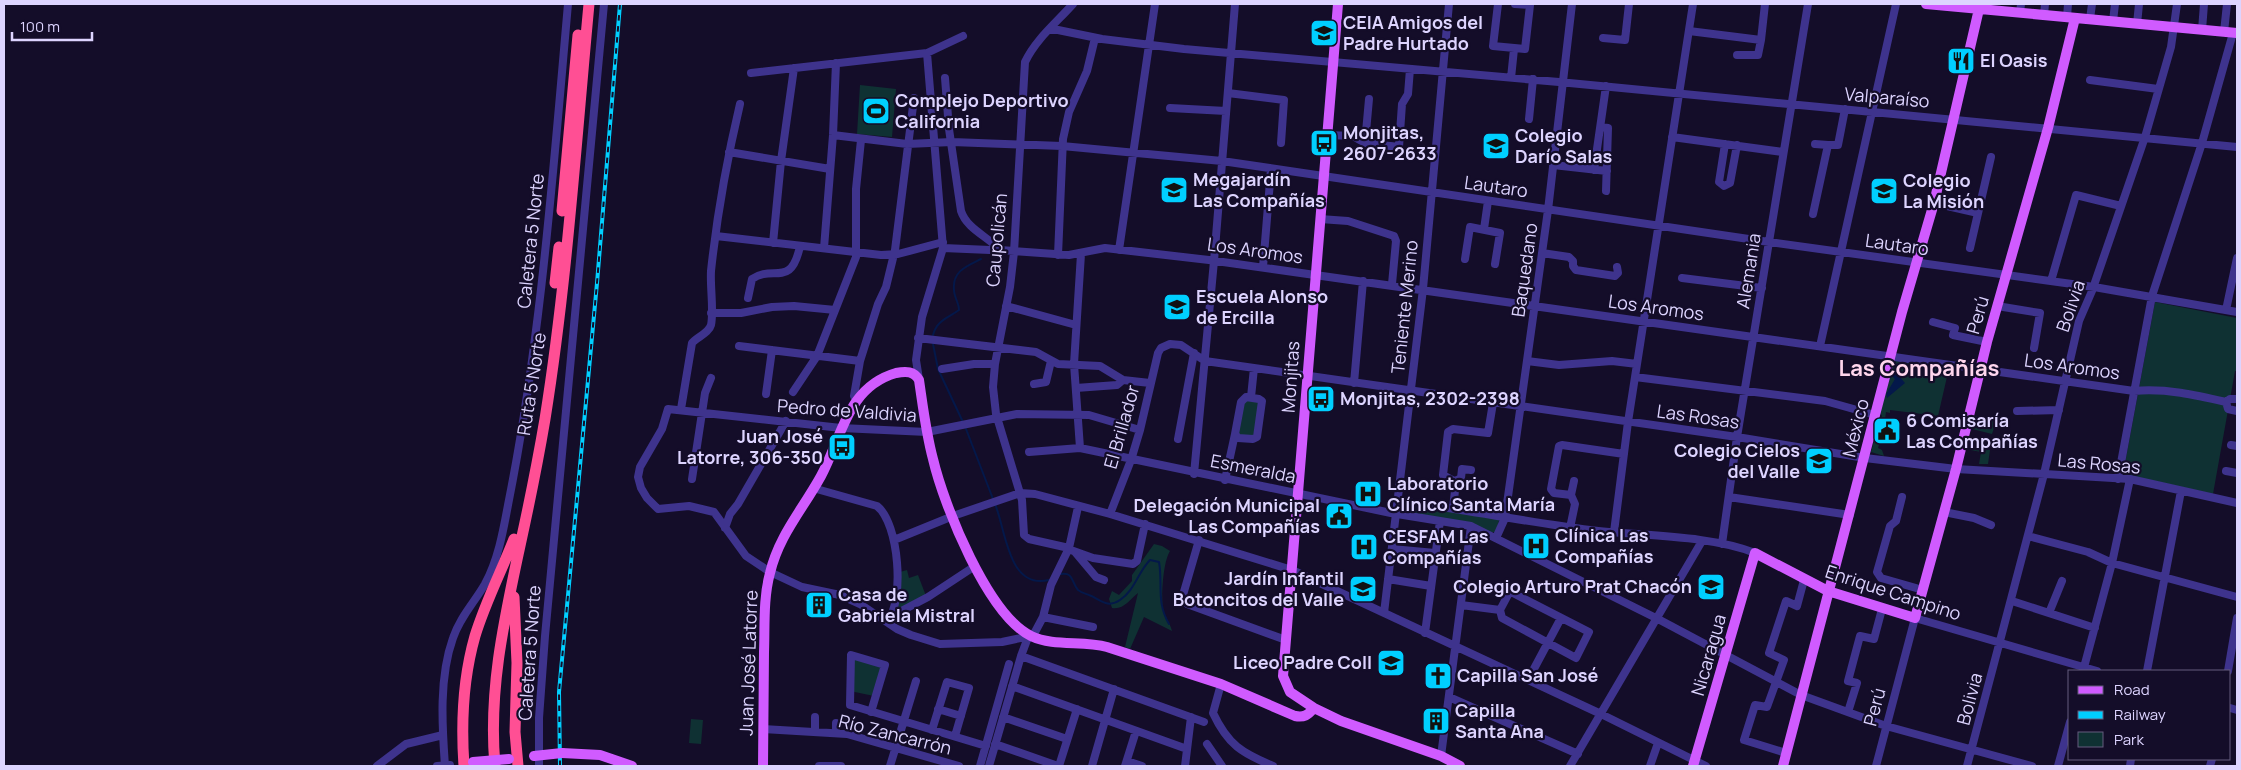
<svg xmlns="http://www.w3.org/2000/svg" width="2241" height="770" font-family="Manrope,sans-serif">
<rect width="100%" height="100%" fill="#140d29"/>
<!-- green -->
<path fill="#0f3133" d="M860 85 896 89 892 137 857 134Z
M2155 302 2237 318V371H2235L2213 494 2123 474Z
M1894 361 1949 368 1938 416 1890 410V413L1886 412 1884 428 1877 426 1882 416 1880 413Z
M1247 399 1259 402 1256 431 1253 436H1242L1238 433 1243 404Z
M1975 416 1996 422 1992 434 1972 429Z
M1876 433 1882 434 1878 448 1882 450 1884 456 1871 452Z
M1968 436 1971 437 1970 446 1990 450 1988 464H1979L1981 452 1965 449Z
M1402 504 1500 517 1496 532H1490L1468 522 1404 513 1401 510Z
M1154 544 1162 546 1170 551C1163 562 1161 596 1163 609 1165 617 1170 623 1172 631L1144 617 1130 649 1125 647 1138 593C1130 599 1124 610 1112 608L1109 599 1112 591 1119 595 1132 581V575Z
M907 570 909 578 918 575 926 596 896 614 900 572Z
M853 658 883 666 874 696 850 691Z
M691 719 703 720 701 744 689 743Z"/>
<!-- water -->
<path fill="#04184a" d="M1892 368 1905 383 1887 398 1886 394 1895 379 1890 374Z"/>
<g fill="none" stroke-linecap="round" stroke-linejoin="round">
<!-- stream -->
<path stroke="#04184a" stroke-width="2" d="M933 335C937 320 948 318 959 310 959 303 954 297 954 290 952 271 967 266 981 259
M933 344 938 369 962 420
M966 429 993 499
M995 504C1006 530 1008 590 1049 580
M1061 574C1074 572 1071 582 1078 590 1082 593 1084 593 1089 595 1100 599 1107 609 1120 600 1135 590 1138 572 1150 560L1159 562C1163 584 1156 602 1169 624"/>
<!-- minor -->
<path stroke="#3e338d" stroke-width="8" d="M1498 4 1493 46 1525 49 1530 5 1515 4
M2020 13 2021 4
M2044 15 2045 4
M2067 17 2068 4
M2090 19 2092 4
M2113 21 2115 4
M2137 24 2139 4
M1050 30H1058L1102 39 1184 49 1559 82 2237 147
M2202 30 2204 4
M1689 31 1761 40 1765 4
M2224 32 2227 4
M1603 38 1625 40 1629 4
M1737 55H1758L1761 40
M751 73 927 53 963 36
M945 78 949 129 961 211C967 229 987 236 1000 250L1069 255 1105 248 1209 260 2134 391C2165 388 2196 395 2226 402L2230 399H2237
M1511 78 1514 49
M2090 80 2158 89
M1228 93 1284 100 1281 143
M1170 108 1226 111
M1529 119 1533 79
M1601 127 1608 128 1606 191
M833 135 907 144 952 142 1062 146 1222 161 1769 242 2094 287 2237 312
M1328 135 1353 136 1365 143 1399 147 1402 104 1408 94 1410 69
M1672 137 1783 152
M1365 143 1369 99
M1725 144 1719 182 1724 186 1730 183 1737 145
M1815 144 1828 145
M729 152 830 169
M1553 165 1607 171
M1594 170 1606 86
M1934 203 1978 213
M1813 214 1828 145H1838L1845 109
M1320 219 1348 221 1394 236 1396 241 1392 284
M1484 229 1488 201
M716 236 881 255 898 254 943 242
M773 243 781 161 794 68
M824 248 833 135 836 63
M943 248 990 250
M1970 248 1991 157
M1119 250 1155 4
M1542 253 1569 257 1573 261V266L1576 270 1615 276 1618 273 1617 267
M1058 255 1063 139 1069 112 1087 71 1095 38
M1465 259 1470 227 1500 233 1495 264
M1263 267 1271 169
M1682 278 1762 288
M2051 281 2076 195 2121 206
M748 298 752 279C773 264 791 289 800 246
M1006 306 1076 325
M1997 306 2040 313 2034 348
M2226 310 2237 258
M711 313H741L772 307 794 306 835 310
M1933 322 1955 328 1953 335 1987 342
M918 338 1036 352 1058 364 1100 366 1123 380 1150 383
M739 346 860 361
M1820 346 1896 4
M1527 361 1559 365 1612 361 1637 364
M942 369 974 364H995
M1635 377 1825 401 1875 415
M919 379 916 360 922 317 943 248 927 53
M1354 383 1363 281
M1034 384 1046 382 1051 361
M1076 388 1117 385 1123 380
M793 392 817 356 856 257V189L861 140
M766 394 772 350
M1246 397 1259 399 1262 401 1257 437 1253 439 1238 438 1235 434 1241 402Z
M1251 397 1254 368
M856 400 854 396 860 361 878 304 886 287 895 250 914 98
M2226 402 2228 409 2237 411
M681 409 692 343C697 337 709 333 711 325 714 311 710 287 711 271 717 215 727 159 740 104
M2017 411 2059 410
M1178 439 1194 353
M2231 445 2237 446
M1080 448 1074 364 1081 254
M1029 452 1080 448 1391 513 1471 526 1658 619 1801 695 1886 726 2032 766
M2226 471 2237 473
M1194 474 1214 261 1235 4
M692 479 705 393 711 378
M2118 479 2152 296 2202 143 2233 33
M1225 480 1235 434
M1455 481 1461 478 1462 469 1471 470
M813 488 877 506C899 523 905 601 887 622
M1571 495 1554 493 1551 489 1559 446 1562 445 1624 454
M1729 497 1850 515
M1902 497 1896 521 1890 526 1877 572 1881 578 1923 590
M1398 501C1463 509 1526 522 1590 530 1639 536 1711 535 1755 553
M1453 508 1456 482 1443 475 1448 432 1453 429 1488 433 1493 403
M1944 512 1974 518 1991 525
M1110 514 1131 460 1140 430 1158 353 1161 348 1170 344 1181 345 1205 361 1737 437 1865 458 1956 469 2130 479 2237 503
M725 528 730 514 738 504 786 421
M1570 528 1575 504 1571 495 1574 481
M1614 532 1628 422 1693 4
M2028 536 2088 552 2112 563 2237 597
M1496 538 1505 518 1548 210 1572 4
M894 540 953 516 1020 493 1035 494 1110 514 1292 570 1601 714 1706 766
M1199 540 1183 595 1187 604 1286 640
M1722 544 1737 437 1808 4
M1069 548 1029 539 1024 535 1022 500 996 414 993 387 995 364 1010 287 1014 252 1025 62C1036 39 1056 23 1073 4
M1068 549 1093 558 1133 564 1137 561 1145 524
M1392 549 1435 553
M1075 552 1096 577 1104 580
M1388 579 1431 586
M1509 593H1513L1589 632 1576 658 1502 618 1500 610Z
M2012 601 2095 628
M1461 605 1500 610
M1384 613 1423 289 1449 4
M2049 613 2062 581
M890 617 928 597 975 566
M1043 617 1093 627
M1425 633 1440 521
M1030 636 1002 642 940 644 911 635 897 629 860 604 840 595 802 587 770 572 746 556 714 512 689 506 658 509 647 498 641 488 638 477 640 467 662 429 668 409 841 428 927 432 1017 414 1089 415 1140 430
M1021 656 1204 722
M2083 671 2112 563 2130 479
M2147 671 2181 491
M2228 671 2237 618
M1528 680 1561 618
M1221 684 1213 713C1228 745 1242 753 1273 766
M1012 686 1187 749
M1449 697 1578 754
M2230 708 2237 710
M938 709 961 716
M871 712 885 665 851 655 850 705 986 746
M1848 712 1857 683 1848 681 1860 636 1874 639 1882 609
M1003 717 1067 739
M836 723V733
M763 729 847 734 959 766
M932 730 947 682 969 688 955 736
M815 732V717
M995 744 1058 766
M1207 744 1222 766
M1786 753 1744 740 1755 705 1767 707 1784 660 1769 653 1786 601 1797 606 1804 580
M1441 756 1471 526
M1127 761 1142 766
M377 766 406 744 443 735
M445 766C442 725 439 677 453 638 460 617 474 603 485 584 498 560 503 532 508 505 541 340 553 172 568 4
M539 766V718L545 636 604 4
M819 766H841
M890 766 916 681
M980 766 1009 664
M989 766 1021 656 1027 640 1035 632 1043 617 1051 585 1069 548 1078 507
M1059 766 1077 709
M1092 766 1114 689
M1125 766 1136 731
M1185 766 1191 717
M1570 766 1702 541
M1650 766 1658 743
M1876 766 1915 618 2097 671
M1967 766 2044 474 2079 321 2092 291 2145 137 2171 47 2177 4
M2058 766 2070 722
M2130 766 2131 759
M2210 766 2212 759"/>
<!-- major -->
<path stroke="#d05bff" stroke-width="10" d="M1338 4 1283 676 1290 692 1314 708 1341 721 1441 756 1460 766
M1926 4 2237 33
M562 753 600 755 632 766
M763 766C763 728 764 690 764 652 765 626 763 599 770 573 779 535 803 509 821 476 842 437 847 387 896 373 906 371 914 371 919 380 923 407 926 433 933 459 944 506 988 615 1031 636 1054 647 1083 640 1107 647L1221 684 1295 716C1304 718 1308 715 1314 708
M1693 766 1755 553 1828 591 1915 618 1956 469 1987 342 2048 128 2075 18
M1783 766 1902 312 1934 203 1979 9"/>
<!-- highway -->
<path stroke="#ff4f94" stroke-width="11" d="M562 211 578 35
M555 283 559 247
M514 597 517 663 515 732 518 766
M464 766C461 723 463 678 475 636 485 603 501 572 514 539
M495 766C488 689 505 616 521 541 530 500 538 460 545 419 567 282 576 142 589 4"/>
<defs>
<path id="rail" d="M560 766 559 692 597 283 620 4"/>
</defs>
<!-- rail casing -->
<use href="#rail" stroke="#00cfff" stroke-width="4"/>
<!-- rail -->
<use href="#rail" stroke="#140d29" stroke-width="2" stroke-dasharray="5.5" stroke-linecap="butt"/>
<!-- minor-bridge -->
<path stroke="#3e338d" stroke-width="8" d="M437 766 450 765"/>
<!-- major-bridge -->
<path stroke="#d05bff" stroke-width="10" d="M534 756 562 753
M473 762 509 759"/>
</g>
<!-- icons -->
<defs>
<symbol id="school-square" viewBox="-11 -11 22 22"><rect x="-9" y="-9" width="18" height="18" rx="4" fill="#00cfff" stroke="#140d29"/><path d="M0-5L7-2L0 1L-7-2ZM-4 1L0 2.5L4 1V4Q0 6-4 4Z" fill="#111"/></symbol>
<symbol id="restaurant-square" viewBox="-11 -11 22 22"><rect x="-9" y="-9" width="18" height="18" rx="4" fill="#00cfff" stroke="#140d29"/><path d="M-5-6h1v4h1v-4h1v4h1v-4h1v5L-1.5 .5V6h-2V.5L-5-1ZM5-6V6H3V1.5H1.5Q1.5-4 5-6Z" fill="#111"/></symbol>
<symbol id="stadium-square" viewBox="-11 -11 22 22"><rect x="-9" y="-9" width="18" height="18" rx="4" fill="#00cfff" stroke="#140d29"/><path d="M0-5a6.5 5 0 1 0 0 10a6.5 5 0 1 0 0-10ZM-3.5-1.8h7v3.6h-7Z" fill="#111"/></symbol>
<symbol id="bus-square" viewBox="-11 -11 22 22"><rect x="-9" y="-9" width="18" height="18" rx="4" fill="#00cfff" stroke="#140d29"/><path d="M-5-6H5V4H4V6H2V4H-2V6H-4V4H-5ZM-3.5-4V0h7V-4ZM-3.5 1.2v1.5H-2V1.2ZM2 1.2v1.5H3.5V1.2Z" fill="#111"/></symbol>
<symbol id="civic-square" viewBox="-11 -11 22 22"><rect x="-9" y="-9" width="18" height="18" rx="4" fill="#00cfff" stroke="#140d29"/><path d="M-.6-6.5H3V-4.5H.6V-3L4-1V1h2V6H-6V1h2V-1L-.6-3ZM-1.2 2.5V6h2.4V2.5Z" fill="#111"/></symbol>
<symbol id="hospital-square" viewBox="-11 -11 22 22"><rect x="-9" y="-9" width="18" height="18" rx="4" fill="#00cfff" stroke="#140d29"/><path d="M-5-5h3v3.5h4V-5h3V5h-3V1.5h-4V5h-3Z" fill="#111"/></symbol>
<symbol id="building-square" viewBox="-11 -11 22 22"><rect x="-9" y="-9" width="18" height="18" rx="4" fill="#00cfff" stroke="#140d29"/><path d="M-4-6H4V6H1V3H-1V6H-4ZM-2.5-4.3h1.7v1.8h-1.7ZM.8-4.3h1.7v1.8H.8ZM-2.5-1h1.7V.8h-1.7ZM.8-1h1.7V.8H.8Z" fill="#111"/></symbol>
<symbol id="church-square" viewBox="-11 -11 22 22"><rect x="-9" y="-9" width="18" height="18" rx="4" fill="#00cfff" stroke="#140d29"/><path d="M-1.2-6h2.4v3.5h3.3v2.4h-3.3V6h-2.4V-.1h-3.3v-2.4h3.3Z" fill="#111"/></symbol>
</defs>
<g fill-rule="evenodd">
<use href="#school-square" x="1308" y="17" width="32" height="32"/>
<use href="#restaurant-square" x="1945" y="45" width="32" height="32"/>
<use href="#stadium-square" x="860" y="95" width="32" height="32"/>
<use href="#bus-square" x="1308" y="127" width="32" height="32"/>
<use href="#school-square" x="1480" y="130" width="32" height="32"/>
<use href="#school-square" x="1158" y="174" width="32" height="32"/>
<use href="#school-square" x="1868" y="175" width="32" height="32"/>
<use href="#school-square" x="1161" y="291" width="32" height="32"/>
<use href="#bus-square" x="1305" y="383" width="32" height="32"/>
<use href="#civic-square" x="1871" y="415" width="32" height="32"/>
<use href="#bus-square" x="826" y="431" width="32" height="32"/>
<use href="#school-square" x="1803" y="445" width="32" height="32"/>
<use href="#hospital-square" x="1352" y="478" width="32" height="32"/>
<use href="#civic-square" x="1323" y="500" width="32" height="32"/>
<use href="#hospital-square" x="1520" y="530" width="32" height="32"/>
<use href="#hospital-square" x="1348" y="531" width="32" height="32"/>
<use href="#school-square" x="1695" y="571" width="32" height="32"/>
<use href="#school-square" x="1347" y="573" width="32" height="32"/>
<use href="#building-square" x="803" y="589" width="32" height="32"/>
<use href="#school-square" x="1375" y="647" width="32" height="32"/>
<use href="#church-square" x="1422" y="660" width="32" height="32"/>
<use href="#building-square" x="1420" y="705" width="32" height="32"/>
</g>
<g text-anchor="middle" stroke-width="4.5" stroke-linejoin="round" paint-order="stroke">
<!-- poi labels -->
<g font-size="18" font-weight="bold" fill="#ddd4ff" stroke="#140d29" text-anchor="start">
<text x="1343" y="29">CEIA Amigos del<tspan x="1343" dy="21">Padre Hurtado</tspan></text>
<text x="1980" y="67">El Oasis</text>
<text x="895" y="107">Complejo Deportivo<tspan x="895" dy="21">California</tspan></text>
<text x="1343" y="139">Monjitas,<tspan x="1343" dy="21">2607-2633</tspan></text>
<text x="1515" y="142">Colegio<tspan x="1515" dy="21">Darío Salas</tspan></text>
<text x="1193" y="186">Megajardín<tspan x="1193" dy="21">Las Compañías</tspan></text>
<text x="1903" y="187">Colegio<tspan x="1903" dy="21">La Misión</tspan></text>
<text x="1196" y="303">Escuela Alonso<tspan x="1196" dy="21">de Ercilla</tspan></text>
<text x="1340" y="405">Monjitas, 2302-2398</text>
<text x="1906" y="427">6 Comisaría<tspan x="1906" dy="21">Las Compañías</tspan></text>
<text x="823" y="443" text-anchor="end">Juan José<tspan x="823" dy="21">Latorre, 306-350</tspan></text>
<text x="1800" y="457" text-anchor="end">Colegio Cielos<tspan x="1800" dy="21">del Valle</tspan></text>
<text x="1387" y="490">Laboratorio<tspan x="1387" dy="21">Clínico Santa María</tspan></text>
<text x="1320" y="512" text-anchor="end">Delegación Municipal<tspan x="1320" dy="21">Las Compañías</tspan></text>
<text x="1555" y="542">Clínica Las<tspan x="1555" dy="21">Compañías</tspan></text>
<text x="1383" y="543">CESFAM Las<tspan x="1383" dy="21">Compañías</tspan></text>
<text x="1344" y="585" text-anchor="end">Jardín Infantil<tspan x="1344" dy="21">Botoncitos del Valle</tspan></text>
<text x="1692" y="593" text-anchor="end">Colegio Arturo Prat Chacón</text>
<text x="838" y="601">Casa de<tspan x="838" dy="21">Gabriela Mistral</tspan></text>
<text x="1372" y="669" text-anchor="end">Liceo Padre Coll</text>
<text x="1457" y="682">Capilla San José</text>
<text x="1455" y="717">Capilla<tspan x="1455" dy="21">Santa Ana</tspan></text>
</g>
<!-- street labels -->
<g font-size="18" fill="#ddd4ff" stroke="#140d29">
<text transform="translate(1887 98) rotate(5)" y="6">Valparaíso</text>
<text transform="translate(1496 187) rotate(8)" y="6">Lautaro</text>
<text transform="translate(997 240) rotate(-85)" y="6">Caupolicán</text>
<text transform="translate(531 241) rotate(-84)" y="6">Caletera 5 Norte</text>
<text transform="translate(1897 245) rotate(8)" y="6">Lautaro</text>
<text transform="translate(1255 251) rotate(8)" y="6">Los Aromos</text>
<text transform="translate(1525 270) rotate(-82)" y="6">Baquedano</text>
<text transform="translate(1749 271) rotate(-81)" y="6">Alemania</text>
<text transform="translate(2071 306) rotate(-71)" y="6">Bolivia</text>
<text transform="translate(1405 307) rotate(-84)" y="6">Teniente Merino</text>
<text transform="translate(1656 308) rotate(8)" y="6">Los Aromos</text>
<text transform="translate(1978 315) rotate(-74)" y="6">Perú</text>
<text transform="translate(2072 367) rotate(8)" y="6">Los Aromos</text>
<text transform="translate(1291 377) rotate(-86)" y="6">Monjitas</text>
<text transform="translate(532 384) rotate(-81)" y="6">Ruta 5 Norte</text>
<text transform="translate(847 411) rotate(4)" y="6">Pedro de Valdivia</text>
<text transform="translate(1698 417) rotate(8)" y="6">Las Rosas</text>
<text transform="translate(1122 427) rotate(-74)" y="6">El Brillador</text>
<text transform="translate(1856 428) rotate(-76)" y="6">México</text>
<text transform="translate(2099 464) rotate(5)" y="6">Las Rosas</text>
<text transform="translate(1253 469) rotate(11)" y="6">Esmeralda</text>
<text transform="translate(1893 593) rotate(18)" y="6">Enrique Campino</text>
<text transform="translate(530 653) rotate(-86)" y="6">Caletera 5 Norte</text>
<text transform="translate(1709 655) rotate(-74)" y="6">Nicaragua</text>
<text transform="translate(749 663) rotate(-88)" y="6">Juan José Latorre</text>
<text transform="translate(1970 699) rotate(-75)" y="6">Bolivia</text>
<text transform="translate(1875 707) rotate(-75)" y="6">Perú</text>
<text transform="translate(895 735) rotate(14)" y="6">Río Zancarrón</text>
</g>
<!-- district labels -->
<g font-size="22" font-weight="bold" fill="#ffd6ed" stroke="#140d29">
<text x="1919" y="376">Las Compañías</text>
</g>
</g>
<!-- border -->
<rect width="2241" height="770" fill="none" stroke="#ddd4ff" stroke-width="10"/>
<!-- legend -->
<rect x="2068" y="670" width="162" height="90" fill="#140d29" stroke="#645d7f"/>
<rect x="2078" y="686" width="25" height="8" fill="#d05bff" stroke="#645d7f"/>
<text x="2114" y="695" font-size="15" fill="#ddd4ff">Road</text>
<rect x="2078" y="711" width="25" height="8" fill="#00cfff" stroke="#645d7f"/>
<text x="2114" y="720" font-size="15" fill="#ddd4ff">Railway</text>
<rect x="2078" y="732" width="25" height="15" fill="#0f3133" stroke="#645d7f"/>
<text x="2114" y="745" font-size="15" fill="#ddd4ff">Park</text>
<!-- scale -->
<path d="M12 32v8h80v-8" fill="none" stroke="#ddd4ff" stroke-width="2.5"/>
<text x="20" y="32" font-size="15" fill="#ddd4ff" stroke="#140d29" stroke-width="4" paint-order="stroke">100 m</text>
</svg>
